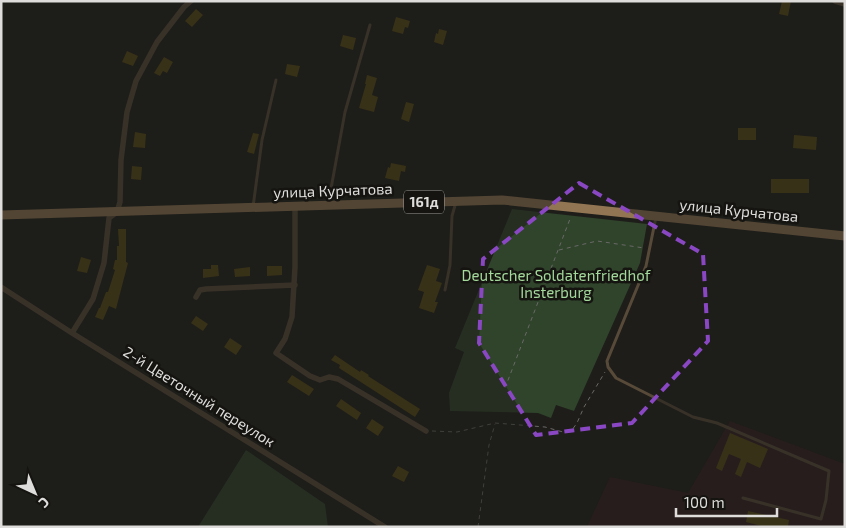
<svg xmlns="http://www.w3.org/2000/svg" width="846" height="528" font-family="'Exo 2',sans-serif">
<rect width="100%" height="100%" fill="#1e1d1a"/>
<!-- industrial -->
<path fill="#311e21" d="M730 421 845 464V527H587L610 477 688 493Z"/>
<!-- green -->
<path fill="#2f442b" d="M512 209 647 224 640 263 574 411 556 405 551 418 538 413 450 411 449 393 464 352 455 348Z
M246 450 325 504 328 527H198Z"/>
<!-- building -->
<path fill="#584915" d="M782 1H791L788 16 779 14Z
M196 9 203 15 192 27 185 21Z
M396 17 410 21 408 28 405 27 403 34 392 31Z
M439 29 447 31 443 45 434 42 436 33 438 34Z
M343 35 356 38 353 50 340 46Z
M127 51 138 56 133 66 122 62Z
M164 57 173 62 167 73 163 71 160 76 154 73Z
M287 64 300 66 297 77 285 74Z
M367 75 377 78 372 95 378 97 374 112 359 108 366 84H365Z
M406 102 414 104 409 122 401 119Z
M738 128H756V140H738Z
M135 132 146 134 145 148 133 147Z
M253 133 259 134 254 154 247 152Z
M794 135 817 137 816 150 793 148Z
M391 163 406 166 405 172 401 171 399 181 385 178 388 167 390 168Z
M132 166 142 167 141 180 131 179Z
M771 179H809V193H771Z
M118 229H126V262L128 263 116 309 109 306 103 320 95 317 99 308H100L106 292H108L115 270 113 269 115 260H117V246H119Z
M81 257 91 260 87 273 77 271Z
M211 265H218L219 276 203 278V269H211Z
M427 265 440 269 436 281 442 283 435 302H438L434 313 419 308 424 292 418 290Z
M267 266H282V275L267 276Z
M250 267V276L235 277 234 269Z
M196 316 208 324 203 331 191 323Z
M230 338 242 346 236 355 224 347Z
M335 355 360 372 361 370 369 375 368 376 420 409 415 417 339 368 340 365 331 360Z
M292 375 314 389 309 396 287 382Z
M341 399 361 413 357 420 336 406Z
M372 419 384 427 378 436 366 428Z
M730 433 768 449 760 468 747 462 741 477 735 474 741 459 729 454 722 471 716 468Z
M398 466 409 472 404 482 392 476Z
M748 511 789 520 788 527H765L746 522Z"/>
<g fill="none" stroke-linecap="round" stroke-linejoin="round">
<!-- path -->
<path stroke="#6a6967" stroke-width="1" stroke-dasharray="4 4" stroke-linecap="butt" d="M559 250 597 241 644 248
M505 388 570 219
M432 431 457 432 495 423 545 427 563 432 572 430 577 423 584 407 605 372
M478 527 489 445 495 424"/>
<!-- service -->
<path stroke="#584a39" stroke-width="3" d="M328 205 345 112 370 25
M253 207 262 140 276 80
M656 217 646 266 607 361 608 367 616 378 693 417 717 423 829 471 826 500 821 519 743 498
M445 290 450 265 452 216 456 202"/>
<!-- minor -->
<path stroke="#584a39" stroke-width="5.5" d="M835 1 845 4
M295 206V267L292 317 285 339 276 353 310 376 320 380 329 377 338 379 426 431
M1 287 72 333 385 527
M196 297 200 290 206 289 295 285
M72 333 93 299 104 263 109 218 117 212 120 202 121 160 127 112 136 81 157 42 184 7 191 1"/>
<!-- primary -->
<path stroke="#927653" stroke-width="9" d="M1 215 502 200 845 236"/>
</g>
<!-- marked area -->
<path d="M0 0H846V528H0ZM579 183 703 254 708 341 632 423 536 435 479 343 483 259Z" fill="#1e1d1a" fill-opacity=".55" fill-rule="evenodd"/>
<path fill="none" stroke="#8a47c3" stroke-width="4" stroke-dasharray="10 6" stroke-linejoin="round" d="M579 183 703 254 708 341 632 423 536 435 479 343 483 259Z"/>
<g text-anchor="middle" stroke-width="5" stroke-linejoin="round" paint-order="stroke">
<!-- shield labels -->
<rect fill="#151411" stroke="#a2a19e" stroke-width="1" x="404" y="190.5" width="40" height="23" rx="4"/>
<g font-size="14" font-weight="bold" fill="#dedddb">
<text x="424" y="207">161д</text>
</g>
<!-- street labels -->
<g font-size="15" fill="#dedddb" stroke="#151411">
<text transform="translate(333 191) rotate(-2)" y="5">улица Курчатова</text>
<text transform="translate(739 211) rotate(6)" y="5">улица Курчатова</text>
<text transform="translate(199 397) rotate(32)" y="5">2-й Цветочный переулок</text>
</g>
<!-- park labels -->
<g font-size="15" fill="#a3d99b" stroke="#151411">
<text x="556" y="281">Deutscher Soldatenfriedhof<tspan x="556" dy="17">Insterburg</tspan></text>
</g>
</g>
<!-- border -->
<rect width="846" height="528" fill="none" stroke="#dedddb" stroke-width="5"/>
<!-- north arrow -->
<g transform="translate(35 493) rotate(136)" stroke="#151411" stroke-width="4" paint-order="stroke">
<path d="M0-4L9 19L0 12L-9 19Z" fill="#dedddb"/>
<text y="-8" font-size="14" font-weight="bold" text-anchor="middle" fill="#dedddb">С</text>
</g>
<!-- scale -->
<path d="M676 508v8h101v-8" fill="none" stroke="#dedddb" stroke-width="2.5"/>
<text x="684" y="508" font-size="15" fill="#dedddb" stroke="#151411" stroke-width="4" paint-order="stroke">100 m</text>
</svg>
